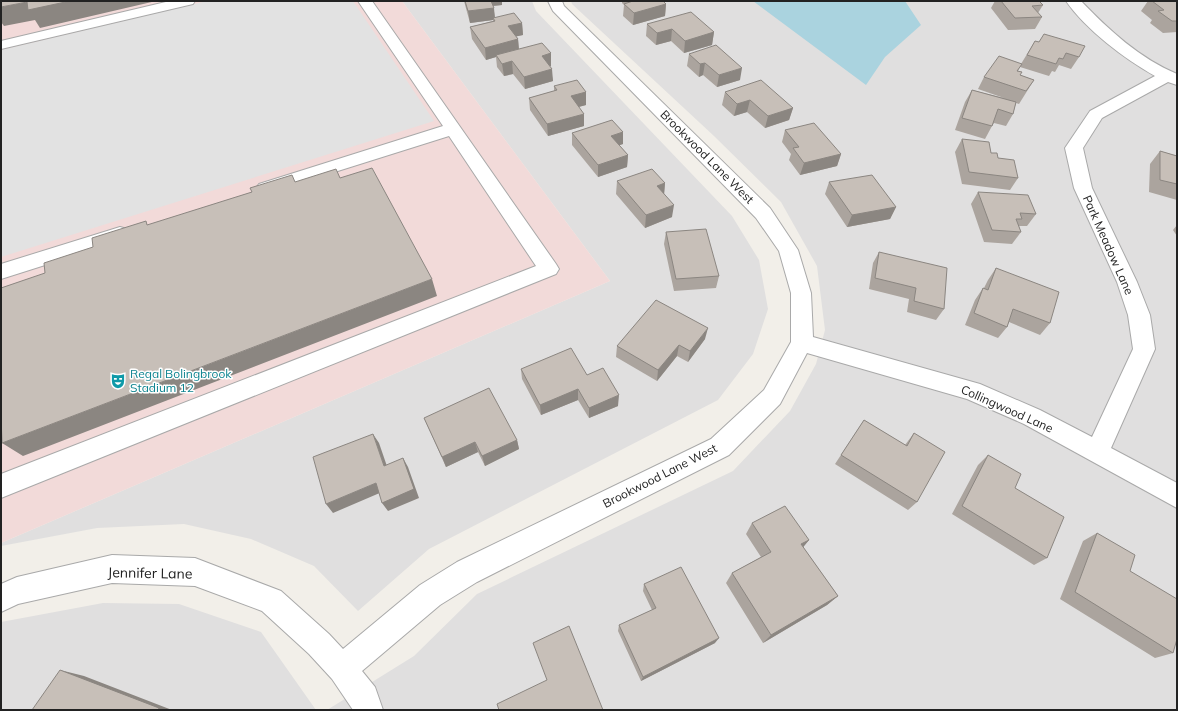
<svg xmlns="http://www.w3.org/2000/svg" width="1178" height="711" font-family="Mulish,sans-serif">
<rect width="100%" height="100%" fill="#f2efe9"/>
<!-- residential -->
<path fill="#e0dfdf" d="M402 1H532L536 11 732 216 759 260 768 309 753 354 718 400 429 549 358 611 314 566 251 539 184 524 97 528 1 546V543L610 281Z
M571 1H1177V710H327L414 656 477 594 733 471 790 411 816 364 825 330 817 266 781 202 714 136 572 4Z
M103 603 179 604 261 632 316 710H1V622Z"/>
<!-- commercial -->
<path fill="#f2dad9" d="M1 1H402L610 281 1 543Z"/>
<!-- parking -->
<path fill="#e2e2e2" d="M207 1H353L434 121 1 257V50Z"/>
<!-- water -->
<path fill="#aad3df" d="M753 1H905L921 25 885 57 866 85Z"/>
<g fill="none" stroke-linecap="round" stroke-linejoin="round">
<defs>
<path id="minor" d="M170 1H195L193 4 1 49V41Z
M358 1H372L556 264 559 269 556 274 1 498V474L536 266 449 136 271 192 265 194 259 192 256 188 259 184 443 126Z
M548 1H562L564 6 770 208 798 250 811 293 813 337 980 384 1040 410 1092 437 1133 349 1128 315 1117 282 1074 188 1065 148 1090 111 1155 76C1125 59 1086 30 1066 1H1081C1109 30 1139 58 1177 74V85L1168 82 1102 118 1083 148 1092 188 1137 282 1150 315 1155 349 1111 448 1177 483V508L1024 424 967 399 807 353 780 404 729 455 477 582 440 605 362 671 375 687 383 710H353L332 679 309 654 262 611 195 586 112 583 18 604 1 612V584L17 577 112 555 195 558 281 591 329 634 343 649 420 585 457 562 711 439 764 390 791 342V293L779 251 756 218 553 11Z
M120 227 127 229 130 234 127 239 1 279V264Z"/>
</defs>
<!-- minor casing -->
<use href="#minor" stroke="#a9a9a9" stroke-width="2"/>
<!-- minor -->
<use href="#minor" fill="#fff" fill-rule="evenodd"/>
</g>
<!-- wall -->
<path fill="#aba49e" d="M464 1H502V5L493 6 495 17 522 23 523 35 516 36 518 39 519 49 551 53V66H550L553 81 525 89 513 74 504 76 497 67 496 57 486 60 472 39 470 27 493 21V20L470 23Z
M622 1H663L666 4 665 16 633 25 623 16 624 5 622 3Z
M995 1H1039L1043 5 1038 13 1042 17 1035 29 1008 30 991 8Z
M1148 1H1177V32L1163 33 1150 23 1152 20 1141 11Z
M647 24 714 32 712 45 684 53 671 41 656 45 646 36Z
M1035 41 1079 57 1071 69 1059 65 1055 72 1052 71 1049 76 1020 67 1018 71 1020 75 1034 80 1019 104 1016 103 1013 114 1006 126 994 123 992 126 985 139 955 130 965 102 972 90 1004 98 978 89 984 77 1021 64Z
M689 54 740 80 717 87 703 75 699 77 687 66Z
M554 86 586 92V105L578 107 584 126 548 136 530 110 529 98 554 91Z
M725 92 793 108 789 120 765 128 747 112 734 116 722 105Z
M785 130 841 154 837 166 800 175 789 160 791 154 782 142Z
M623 132V144L619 145 628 155 627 167 598 177 572 145V133Z
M962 139 991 153 1018 178 1010 190 962 184 955 152Z
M1160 151 1177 156V200L1149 192 1150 164Z
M617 181 665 183 664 194 672 217 645 228 616 194Z
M829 182 896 207 890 219 847 227 825 194Z
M978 192 1036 214 1027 226H1019L1021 232 1012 244 984 242 971 204Z
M1177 225V236L1173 230Z
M666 232 719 276 716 288 674 291 664 244Z
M879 252 944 309 936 320 907 312 909 299 869 289 873 263Z
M996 268 1050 323 1040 335 1009 322 1007 327 998 338 965 325 975 300 983 288H984L988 280Z
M705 339 688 362 677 356 657 381 616 357 617 346Z
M521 369 587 375 618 406 589 418 578 400 541 415 522 379Z
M424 418 517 440 519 449 485 466 478 452 446 467Z
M864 420 905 445 914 433 917 502 908 510 835 464Z
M988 455 1015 488 1047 558 1034 565 952 514 978 465Z
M752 523 809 540 803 547 838 596 827 605 763 643 726 583 732 573 761 557 746 534Z
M1097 533 1173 653 1155 658 1060 599 1083 541Z
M644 584 715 643 641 681 618 631 619 625 652 610 643 591Z"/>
<!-- shaded-wall -->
<path fill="#8b8681" d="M70 1H156L40 28 35 20 4 26 1 22V7L27 2Z
M490 1H502V5L491 6Z
M666 4 665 16 633 25 634 13Z
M494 8 495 20 493 18V20L470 23 468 11Z
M522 23 523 35 509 38 508 26Z
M672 29 671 41 656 45 657 33Z
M714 32 712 45 684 53 685 41Z
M518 39 519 51 496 55V57L486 60 485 48Z
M551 53V66L543 68 542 56Z
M512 61 513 74 504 76 502 64Z
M705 63 703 75 699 77 700 64Z
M742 68 740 80 717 87 719 75Z
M552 69 553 81 525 89 524 77Z
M586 92V105L571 109V96Z
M750 100 747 112 734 116 737 104Z
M793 108 789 120 765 128 768 116Z
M584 114V126L548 136 547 124Z
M623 132V144L611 148V136Z
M841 154 837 166 800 175 804 163Z
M628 155 627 167 598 177V165Z
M665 183 664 195 657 186Z
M674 205 672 217 645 228 646 215Z
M896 207 890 219 847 227 852 215Z
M432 279 437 296 23 456 2 443Z
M708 328 705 339 688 362 690 351Z
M679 345 677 356 657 381 658 370Z
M578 389V400L541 415 540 405Z
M619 395 618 406 589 418V408Z
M373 434 379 443 390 475 384 466Z
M517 440 519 449 485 466 482 456Z
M475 442 478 452 446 467 442 457Z
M403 458 408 467 419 498 388 511 382 503Z
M376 483 382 492 333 513 326 504Z
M809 540 800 551 801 544Z
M838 596 827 605 763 643 771 635Z
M719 638 715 643 641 681 643 677Z
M60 670 84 676 172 710H158Z"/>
<!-- building -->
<path fill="#c7bfb8" stroke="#8b8681" d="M1 1H70L28 10 27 2 1 7Z
M465 1H491L494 8 468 11Z
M633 1H663L666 4 634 13 624 4Z
M1001 1H1039L1043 5 1032 6 1042 17 1015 18Z
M1152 1H1177V21H1172L1158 11 1164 10Z
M691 12 714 32 685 41 672 29 657 33 647 24Z
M514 13 522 23 508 26 518 39 485 48 470 27 495 21 493 18Z
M1044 34 1085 46 1079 57 1066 53 1063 59 1059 58 1056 64 1027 55 1035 41 1039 42Z
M542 43 551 53 542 56 552 69 524 77 512 61 502 64 496 55Z
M716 45 742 68 719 75 705 63 700 64 689 54Z
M999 56 1022 64 1017 71 1022 72 1020 75 1034 80 1026 91 984 77Z
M577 80 586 92 571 96 584 114 547 124 529 98 557 90 554 86Z
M761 80 793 108 768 116 750 100 737 104 725 92Z
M972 90 1016 102 1013 114 998 109 992 126 962 118Z
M612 120 623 132 611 136 628 155 598 165 572 133Z
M814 123 841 154 804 163 793 148 799 147 785 130Z
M962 139 989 142 991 153H997L998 158 1014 160 1018 178 969 172Z
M1160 151 1177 156V184L1160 180Z
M372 168 432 279 2 443 1 415V288L45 273 44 263 93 247 92 238 146 221 147 225 252 192 250 188 292 175 295 182 336 169 340 178Z
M652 169 665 183 657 186 674 205 646 215 617 181Z
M872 175 896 207 852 215 829 182Z
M978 192 1028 195 1036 214 1020 213 1022 219H1016L1021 232 992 230Z
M706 229 719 276 676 279 666 232Z
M879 252 947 268 944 309 914 301 916 288 875 278Z
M996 268 1059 292 1050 323 1013 309 1007 327 974 313 983 288 988 290Z
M656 300 708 328 690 351 679 345 658 370 617 346Z
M571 348 587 375 603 368 619 395 589 408 578 389 540 405 521 369Z
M489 388 517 440 482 456 475 442 442 457 424 418Z
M864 420 907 446 914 433 945 452 917 502 841 455Z
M373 434 384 466 403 458 414 489 382 503 376 483 326 504 313 457Z
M988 455 1021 474 1015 488 1064 517 1047 558 962 506Z
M785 506 809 540 801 544 838 596 771 635 732 573 771 552 752 523Z
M1097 533 1135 555 1130 571 1177 599V639L1173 653 1075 592Z
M681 567 719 638 643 677 619 625 656 608 644 584Z
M569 626 603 710H499L497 704 547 680 533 643Z
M60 670 159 708 158 710H32Z"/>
<!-- icons -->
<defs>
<symbol id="theatre-bare" viewBox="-9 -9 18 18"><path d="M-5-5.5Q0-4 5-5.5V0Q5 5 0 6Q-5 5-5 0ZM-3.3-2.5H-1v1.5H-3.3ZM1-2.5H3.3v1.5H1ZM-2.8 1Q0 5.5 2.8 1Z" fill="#0f9aa8" stroke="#fff" stroke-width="2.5" paint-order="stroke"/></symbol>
</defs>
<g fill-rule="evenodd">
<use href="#theatre-bare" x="107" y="370" width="22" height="22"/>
</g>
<g text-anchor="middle" stroke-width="3" stroke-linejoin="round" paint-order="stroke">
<!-- street labels -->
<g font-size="12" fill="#222" stroke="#fff">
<text transform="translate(707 157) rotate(45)" y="4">Brookwood Lane West</text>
<text transform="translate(1108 245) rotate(66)" y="4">Park Meadow Lane</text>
<text transform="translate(1007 409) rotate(24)" y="4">Collingwood Lane</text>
<text transform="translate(660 476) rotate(-27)" y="4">Brookwood Lane West</text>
</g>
<!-- culture labels -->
<g font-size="12" fill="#0d838f" stroke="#fff" text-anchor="start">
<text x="130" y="378">Regal Bolingbrook<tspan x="130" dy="14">Stadium 12</tspan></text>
</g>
<!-- near-street labels -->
<g font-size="14" fill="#222" stroke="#fff">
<text transform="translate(150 573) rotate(1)" y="5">Jennifer Lane</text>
</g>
</g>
<!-- border -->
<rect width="1178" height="711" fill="none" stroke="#222222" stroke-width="4"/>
</svg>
